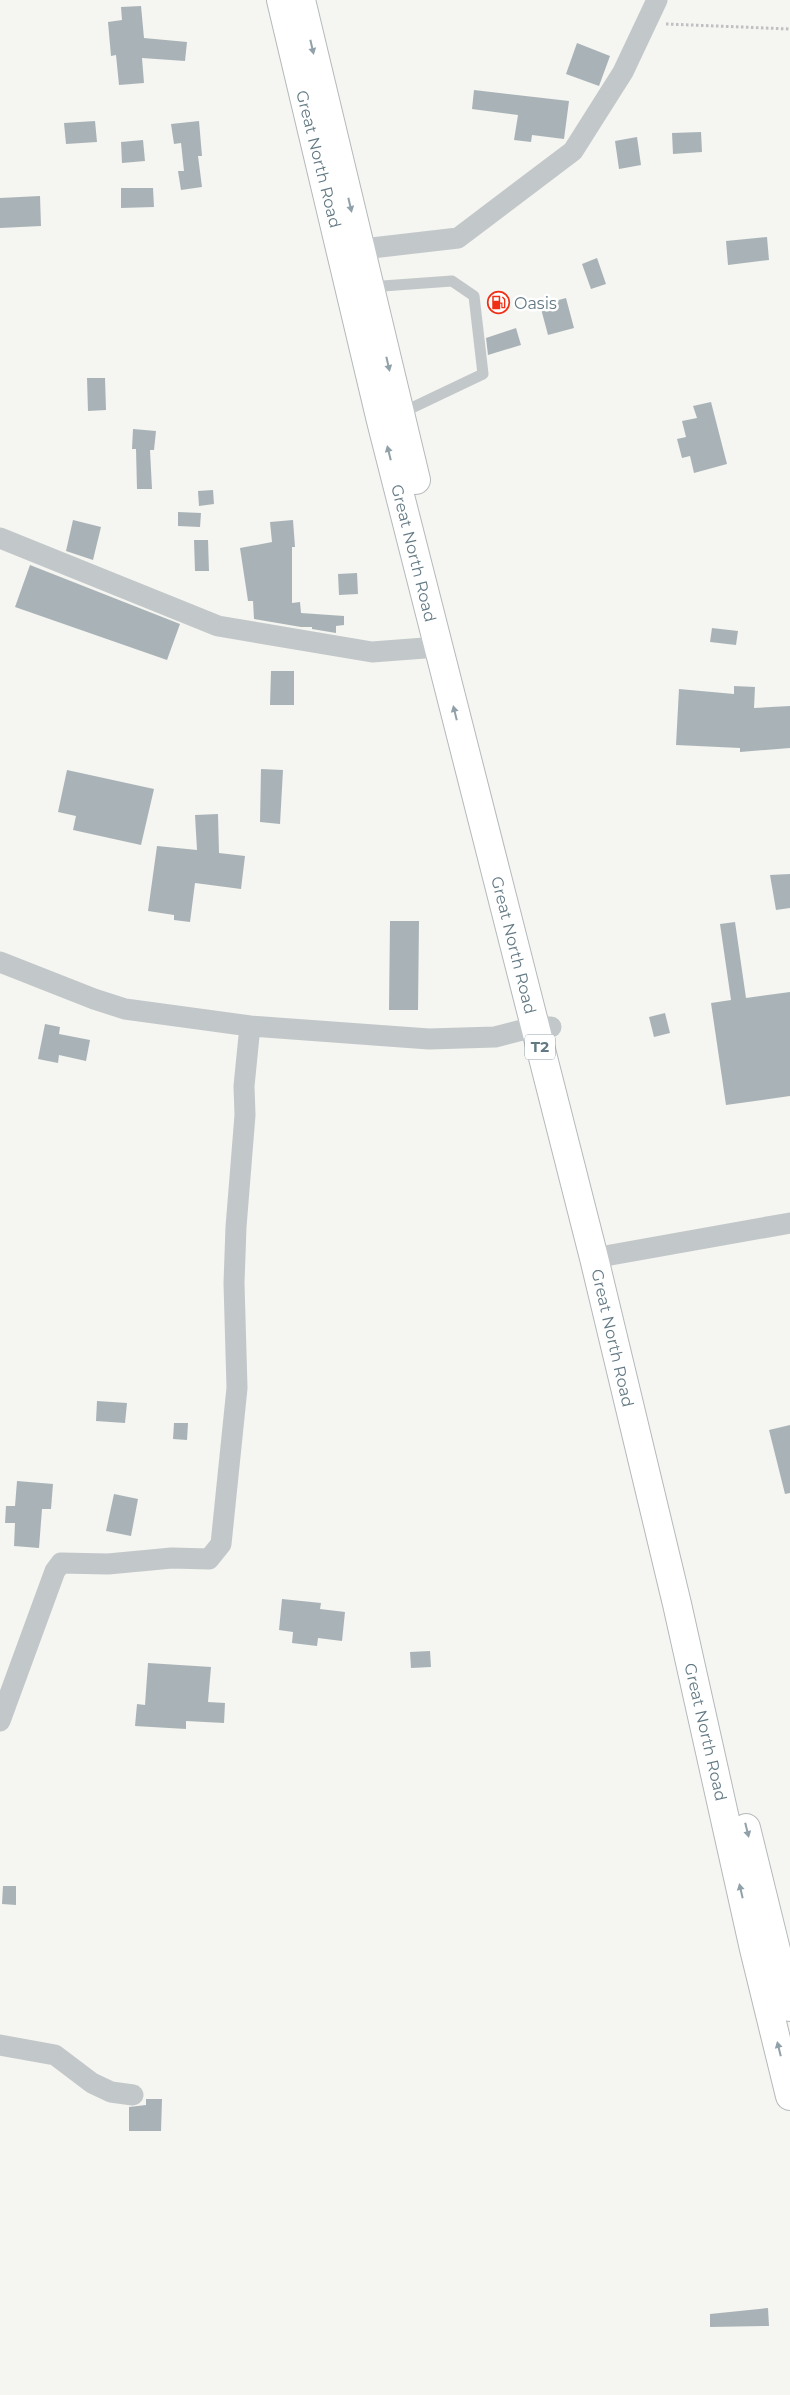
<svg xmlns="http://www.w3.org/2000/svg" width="790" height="2395" font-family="Montserrat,sans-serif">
<rect width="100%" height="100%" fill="#f5f5f1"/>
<!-- building -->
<path fill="#a9b3b7" d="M141 6 144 38 187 42 185 61 142 58 144 83 119 85 116 55 111 56 108 22 122 20 121 7Z
M577 43 610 56 599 86 566 74Z
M474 90 569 101 564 139 532 135 531 142 514 140 518 115 472 109Z
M95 121 97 142 66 144 64 123Z
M199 121 202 156H198L202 187 181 190 178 171H184L181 143 174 144 171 124Z
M701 132 702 152 673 154 672 133Z
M637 137 641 165 619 169 615 141Z
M143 140 145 161 122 163 121 142Z
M121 188H153L154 207 121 208Z
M40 196 41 226 0 228V198Z
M767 237 769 260 728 265 726 241Z
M597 258 606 284 591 289 582 264Z
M566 298 574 328 548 335 540 305Z
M516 328 521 345 488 355 486 338Z
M87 378H105L106 410 88 411Z
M711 402 727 464 694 473 690 456 682 458 677 439 686 437 682 421 697 418 693 406Z
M133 429 156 431 154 450H150L152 489H137L136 449H132Z
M213 490 214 504 199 506 198 491Z
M178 512 201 513 200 527 178 526Z
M73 520 101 527 93 560 66 551Z
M293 520 295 547H292V603L300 602 301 613 344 616V625L336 626V633L312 629V627H301L254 619 253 601H248L240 548 272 542 270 522Z
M194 540H208L209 571H195Z
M30 565 180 624 167 660 15 607Z
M357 573 358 594 339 595 338 574Z
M712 628 738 631 736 645 710 642Z
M271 671H294V705H270Z
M734 686 755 687 754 708 790 706V748L740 752V748L676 745 679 689 734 694Z
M261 769 283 770 280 824 260 822Z
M67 770 154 789 141 845 73 830 76 816 58 812Z
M218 814 219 853 245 856 241 889 195 883 190 922 174 920V915L148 911 157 846 197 850 195 815Z
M790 874V908L776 910 770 875Z
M390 921H419L418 1010H389Z
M735 922 746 998 790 992V1096L726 1105 711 1003 731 1000 720 924Z
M665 1013 670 1033 654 1037 649 1017Z
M45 1024 60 1027 59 1034 90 1040 86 1061 59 1055 58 1063 38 1059Z
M97 1401 127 1403 125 1423 96 1421Z
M174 1423H188L187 1440 173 1439Z
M790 1425V1493L785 1494 769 1430Z
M17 1481 53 1484 51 1509H42L39 1548 14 1546 15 1523H5L6 1506H15Z
M114 1494 138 1499 131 1536 106 1531Z
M282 1599 321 1603 320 1609 345 1612 342 1641 318 1638 317 1646 292 1643 293 1632 279 1630Z
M430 1651 431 1667 411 1668 410 1652Z
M148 1663 211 1667 208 1702 225 1703 224 1723 186 1721V1729L135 1726 137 1704 145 1705Z
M3 1886H16V1905L2 1904Z
M146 2099H162L161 2131H129V2107L146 2105Z
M768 2308 769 2326 710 2327V2314Z"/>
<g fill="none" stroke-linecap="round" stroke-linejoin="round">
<defs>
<path id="trunk" d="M281 0 381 421 594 1258 677 1604 754 1949 790 2096
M301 0 416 480
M746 1828 790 2007"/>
</defs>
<!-- trunk casing -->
<use href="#trunk" stroke="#b4b9bb" stroke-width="30"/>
<!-- path -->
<path stroke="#bec0c2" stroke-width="3" stroke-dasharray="2.5 2.5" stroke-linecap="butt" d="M666 24 790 29"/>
<!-- service -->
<path stroke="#c2c7c9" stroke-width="11" d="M369 287 452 281 474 296 483 374 399 414"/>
<!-- minor -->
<path stroke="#c2c7c9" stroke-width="21" d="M346 251 458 238 573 151 623 72 657 0
M0 538 218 626 372 652 438 647
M0 962 94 999 125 1009 250 1026 429 1039 495 1037 534 1027H551
M594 1258 790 1223
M0 1721 55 1571 61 1563 108 1564 172 1558 209 1559 221 1544 237 1388 234 1283 236 1227 245 1115 244 1086 250 1026
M0 2045 55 2055 92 2083 111 2092 133 2095"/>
<!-- trunk -->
<use href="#trunk" stroke="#fff" stroke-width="28"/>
</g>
<!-- one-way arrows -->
<defs><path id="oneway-solid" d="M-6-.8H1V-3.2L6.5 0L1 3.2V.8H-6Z" transform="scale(1.25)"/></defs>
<g fill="#91a1a9">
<use href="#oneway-solid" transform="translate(312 47) rotate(77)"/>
<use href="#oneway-solid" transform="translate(350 205) rotate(77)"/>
<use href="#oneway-solid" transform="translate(388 364) rotate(77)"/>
<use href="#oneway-solid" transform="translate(389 453) rotate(-104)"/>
<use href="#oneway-solid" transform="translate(455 713) rotate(-104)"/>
<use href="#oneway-solid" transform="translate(747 1830) rotate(76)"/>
<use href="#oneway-solid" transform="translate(741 1891) rotate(-103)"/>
<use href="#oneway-solid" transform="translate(779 2049) rotate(-104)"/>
</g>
<!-- icons -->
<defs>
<symbol id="fuel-ring" viewBox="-11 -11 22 22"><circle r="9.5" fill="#fff" stroke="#f03016" stroke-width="1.5"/><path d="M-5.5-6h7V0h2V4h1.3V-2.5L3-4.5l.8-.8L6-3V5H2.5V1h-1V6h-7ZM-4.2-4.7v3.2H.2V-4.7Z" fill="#f03016"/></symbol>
</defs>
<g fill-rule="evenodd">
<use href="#fuel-ring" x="486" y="290" width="25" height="25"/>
</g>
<g text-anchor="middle" stroke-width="5" stroke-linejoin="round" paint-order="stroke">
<!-- shield labels -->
<rect fill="#fff" stroke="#91a1a9" stroke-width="1" x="525" y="1034.5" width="30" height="25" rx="4"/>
<g font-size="15" font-weight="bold" fill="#627984">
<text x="540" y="1052">T2</text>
</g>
<!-- street labels -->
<g font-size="16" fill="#627984" stroke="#fff">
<text transform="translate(319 159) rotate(76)" y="6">Great North Road</text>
<text transform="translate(414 553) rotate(76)" y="6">Great North Road</text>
<text transform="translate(514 945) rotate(76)" y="6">Great North Road</text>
<text transform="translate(613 1338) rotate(77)" y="6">Great North Road</text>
<text transform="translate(706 1732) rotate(77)" y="6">Great North Road</text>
</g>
<!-- poi labels -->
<g font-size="16" fill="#627984" stroke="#fff" text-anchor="start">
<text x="514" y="309">Oasis</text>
</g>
</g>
</svg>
